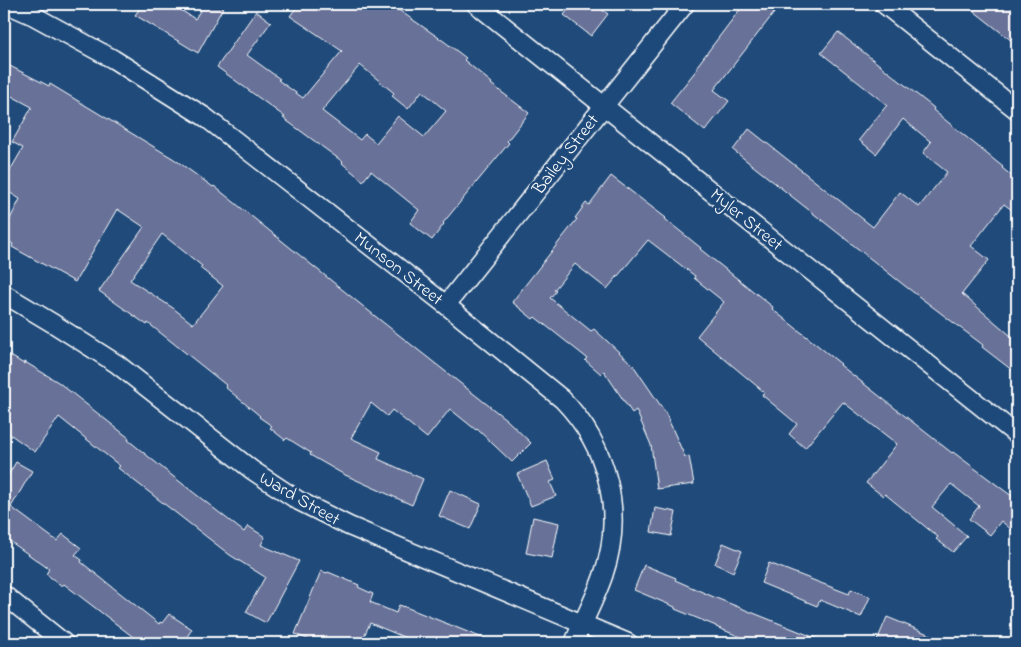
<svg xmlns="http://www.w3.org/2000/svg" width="1021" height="647" font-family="'Indie Flower',sans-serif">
<rect width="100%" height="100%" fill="#1f4a7a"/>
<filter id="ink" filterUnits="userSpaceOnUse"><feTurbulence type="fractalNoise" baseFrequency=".02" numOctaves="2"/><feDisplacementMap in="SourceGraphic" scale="10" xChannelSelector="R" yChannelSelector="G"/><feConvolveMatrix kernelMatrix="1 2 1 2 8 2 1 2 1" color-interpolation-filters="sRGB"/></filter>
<g filter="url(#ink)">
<!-- building -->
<path fill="#687198" stroke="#fff" fill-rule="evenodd" d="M143 4H171L195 19 204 4H225L198 53 135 15Z
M299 4H390L445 42 466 58 464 60 492 83 491 84 529 113 507 141 509 143 443 223 444 224 432 240 410 223 419 210 371 171 363 181 342 163 343 162 283 118 285 117 217 67 256 11 271 22 247 55 280 79 278 80 303 98 342 51 290 16ZM360 65 394 93 392 96 408 109 422 91 446 111 424 137 398 116 376 143 365 134 360 140 322 111Z
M572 4H594L608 14 591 36 564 15Z
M744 4H781L714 90 729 101 705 131 670 103 698 68 697 66Z
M965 4H1007L1017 12V45Z
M838 32 934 108 933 110 1003 167 1002 168 1017 180V214L1004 204 971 246 989 260 962 294 1017 341V374L982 347 983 345 905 286 733 150 749 129 873 227 900 192 919 207 947 172 923 153 931 142 903 119 876 154 859 140 887 105 821 53Z
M4 63 49 86 50 84 174 159 213 187 214 186 380 320 507 420 531 443 512 462 477 429 476 430 450 409 427 438 392 410 387 416 371 403 351 438 381 452 378 459 423 479 412 505 343 474 310 455 311 453 287 438 285 440 270 428 272 426 259 417 260 416 225 387 226 385 148 323 147 325 99 291 144 227 117 209 75 282 12 247 13 244 4 239V231L20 199 4 189V181L23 148 12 142 32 107 4 92ZM162 234 202 266 200 268 223 286 193 324 173 308 130 280Z
M611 176 666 218 665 219 701 248 700 249 773 307 772 309 841 364 840 365 952 453 953 452 1017 500V534L1001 521 990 535 969 519 979 506 951 484 932 507 967 536 953 552 936 539 938 537 885 494 883 496 866 483 897 444 843 402 805 448 789 434 797 424 762 395 764 392 697 336 724 302 694 278 695 276 648 240 607 289 575 264 554 290 556 291 550 298 591 331 594 329 633 365 665 412 685 457 689 456 694 484 657 489 651 445 636 410 632 413 604 371 601 374 585 360 587 358 535 317 533 319 512 302 577 219 575 218 586 203 589 205Z
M4 352 24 364 25 362 58 382 129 438 128 440 170 474 244 532 248 526 265 537 261 545 299 561 266 623 246 612 265 577 230 555 118 468 120 466 59 417 35 452 4 430Z
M547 461 555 480 550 482 556 496 531 506 517 474Z
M16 462 32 471 11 507 57 541 63 534 81 548 75 555 82 560 81 562 159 624 160 622 162 623 169 614 192 629 183 643H141L64 584 62 586 46 574 49 569 4 537V482Z
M450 490 481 504 470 529 439 516Z
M655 508 676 512 671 536 651 532Z
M533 517 559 523 552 558 526 553Z
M723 543 742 551 733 572 715 564Z
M769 563 849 594 851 589 870 597 861 617 820 600 817 606 761 583Z
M644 565 676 578 675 580 716 598 828 643H765L749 637 748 640 716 627V626L675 609V607L634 590Z
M321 571 327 573 328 572 359 585 358 587 373 594 370 602 396 613 399 605 408 608 495 643H418L370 623 361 643H317L295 634Z
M887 617 950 643H876Z"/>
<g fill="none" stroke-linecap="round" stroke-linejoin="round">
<defs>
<path id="street" d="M7 4 34 16 113 59 205 117 446 305 562 399C608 446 625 513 603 576 595 599 583 621 574 643
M476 4 1017 435
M884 4 1017 110
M4 294 54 324 117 364 252 470 299 501 349 526 628 643
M446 305 685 4
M4 595 64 643"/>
</defs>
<!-- street casing -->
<use href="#street" stroke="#fff" stroke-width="21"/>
<!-- street -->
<use href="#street" stroke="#1f4a7a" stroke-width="18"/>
</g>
</g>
<g text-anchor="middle" stroke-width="5" stroke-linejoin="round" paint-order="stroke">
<!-- street labels -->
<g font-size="18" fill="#fff" stroke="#1f4a7a">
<text transform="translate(565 154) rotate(-52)" y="6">Bailey Street</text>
<text transform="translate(747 219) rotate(39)" y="6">Myler Street</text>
<text transform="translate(399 268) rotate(38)" y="6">Munson Street</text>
<text transform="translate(300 498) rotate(30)" y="6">Ward Street</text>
</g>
</g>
<!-- margin -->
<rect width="1021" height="647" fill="none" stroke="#1f4a7a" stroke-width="20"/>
<rect x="10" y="10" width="1001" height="627" fill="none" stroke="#fff" stroke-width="2" filter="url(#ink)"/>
</svg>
